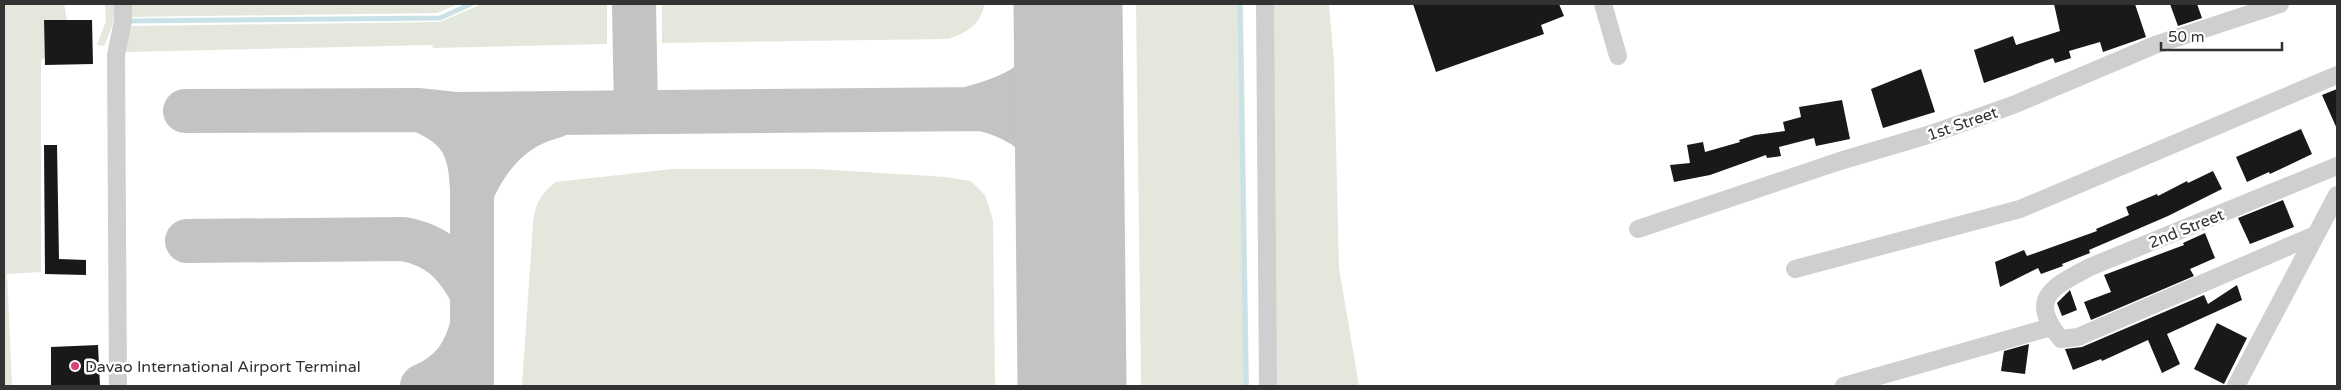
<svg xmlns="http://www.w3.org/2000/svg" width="2341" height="390" font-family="'Varela Round',sans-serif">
<rect width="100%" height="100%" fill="#fff"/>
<!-- green -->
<path fill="#e4e8dc" d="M4 4H64L67 20 44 21 45 58 41 60V272L7 274 12 386H4Z
M105 4H115C115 21 111 31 104 46L97 45 106 21Z
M129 4H458L437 13 129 17Z
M482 4H607V44L433 48 432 45 126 52 130 26 440 22Z
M662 4H985C979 26 969 31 949 39L662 43Z
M1136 4H1243L1249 386H1141Z
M1270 4H1329L1334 62 1339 268 1359 386H1275Z
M673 169H817L946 177 971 181 985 195 993 220 995 386H522L533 223C535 204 541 193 556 182Z"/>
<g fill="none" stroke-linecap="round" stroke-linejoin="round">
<!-- stream -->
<path stroke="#cae2e7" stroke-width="5" d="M1240 4 1246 386
M126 21 440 18 471 4"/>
<!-- taxiway -->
<path stroke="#c3c3c3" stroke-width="44" d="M634 4 636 112
M971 108C1027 93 1046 79 1068 24
M420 110 457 114 982 109C1039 123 1052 150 1070 202
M185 111 420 110C462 127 471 149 472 192
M187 241 403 239C438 245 456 264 472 294
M422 386C450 374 465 355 472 325
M472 386V192C490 154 513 126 555 116"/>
<!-- runway -->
<path stroke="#c3c3c3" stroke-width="109" d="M1068 4 1072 386"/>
</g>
<!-- building -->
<path fill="#191919" d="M1413 4H1559L1564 16 1541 25 1544 34 1436 72Z
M2054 4H2135L2146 37 2103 52 2100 42 2069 51 2071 58 2055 63 2053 58 1984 83 1974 50 2013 36 2016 45 2060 31Z
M2170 4H2197L2202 18 2178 26Z
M44 20H92L93 64 45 65Z
M1921 69 1935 112 1883 128 1871 89Z
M2337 89V129L2322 95Z
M1842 100 1850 139 1816 146 1814 138 1779 147 1781 156 1767 158 1766 155 1710 175 1674 182 1670 165 1690 163 1687 145 1703 142 1705 152 1740 142 1739 140 1755 135 1785 131 1783 122 1801 117 1799 107Z
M2301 129 2312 154 2270 174 2269 172 2247 182 2236 157Z
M44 145H57L59 259 86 260V275L45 274Z
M2213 171 2222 189 2168 216 2089 250 2090 253 2062 264 2063 266 2041 274 2038 268 2000 287 1995 262 2024 250 2027 256 2097 231 2096 229 2129 215 2126 207 2157 194 2158 196 2187 181 2188 183Z
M2283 200 2294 227 2250 244 2238 218Z
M2205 233 2215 258 2190 269 2194 276 2091 320 2084 302 2111 292 2104 275 2184 245 2183 243Z
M2237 285 2242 300 2167 334 2180 364 2162 373 2148 340 2102 361 2101 359 2073 370 2065 349 2082 347 2204 295 2208 304Z
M2070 290 2077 310 2062 316 2057 303Z
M2217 323 2247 338 2224 384 2194 369Z
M2029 344 2025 374 2001 371 2004 351Z
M98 345 100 386H51V347Z"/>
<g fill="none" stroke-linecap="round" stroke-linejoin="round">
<!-- minor -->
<path stroke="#cfcfcf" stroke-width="18" d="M1265 4 1268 386
M1603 4 1618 56
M1638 229 1840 161 1931 134 2013 105 2155 45 2280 4
M2315 235 2078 337 2061 339C2026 298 2054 286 2090 267L2337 166
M1795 269 2020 209 2337 75
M118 386 116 55 123 21V4
M1844 386 2051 327
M2236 386 2337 195"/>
</g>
<!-- markers -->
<circle fill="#d94470" stroke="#fff" stroke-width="2" cx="75" cy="366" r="5"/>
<g text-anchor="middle" stroke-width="5" stroke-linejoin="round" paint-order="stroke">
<!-- street labels -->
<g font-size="16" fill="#323232" stroke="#fff">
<text transform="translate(1962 123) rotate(-19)" y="6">1st Street</text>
<text transform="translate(2186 228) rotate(-22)" y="6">2nd Street</text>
</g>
<!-- poi labels -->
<g font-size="16" fill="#323232" stroke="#fff" text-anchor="start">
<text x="85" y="372">Davao International Airport Terminal</text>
</g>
</g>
<!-- border -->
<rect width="2341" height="390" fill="none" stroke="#323232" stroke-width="10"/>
<!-- scale -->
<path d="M2161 42v8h121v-8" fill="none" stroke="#323232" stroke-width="2.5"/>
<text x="2168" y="42" font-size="15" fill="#323232" stroke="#ffffff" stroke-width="4" paint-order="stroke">50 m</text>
</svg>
